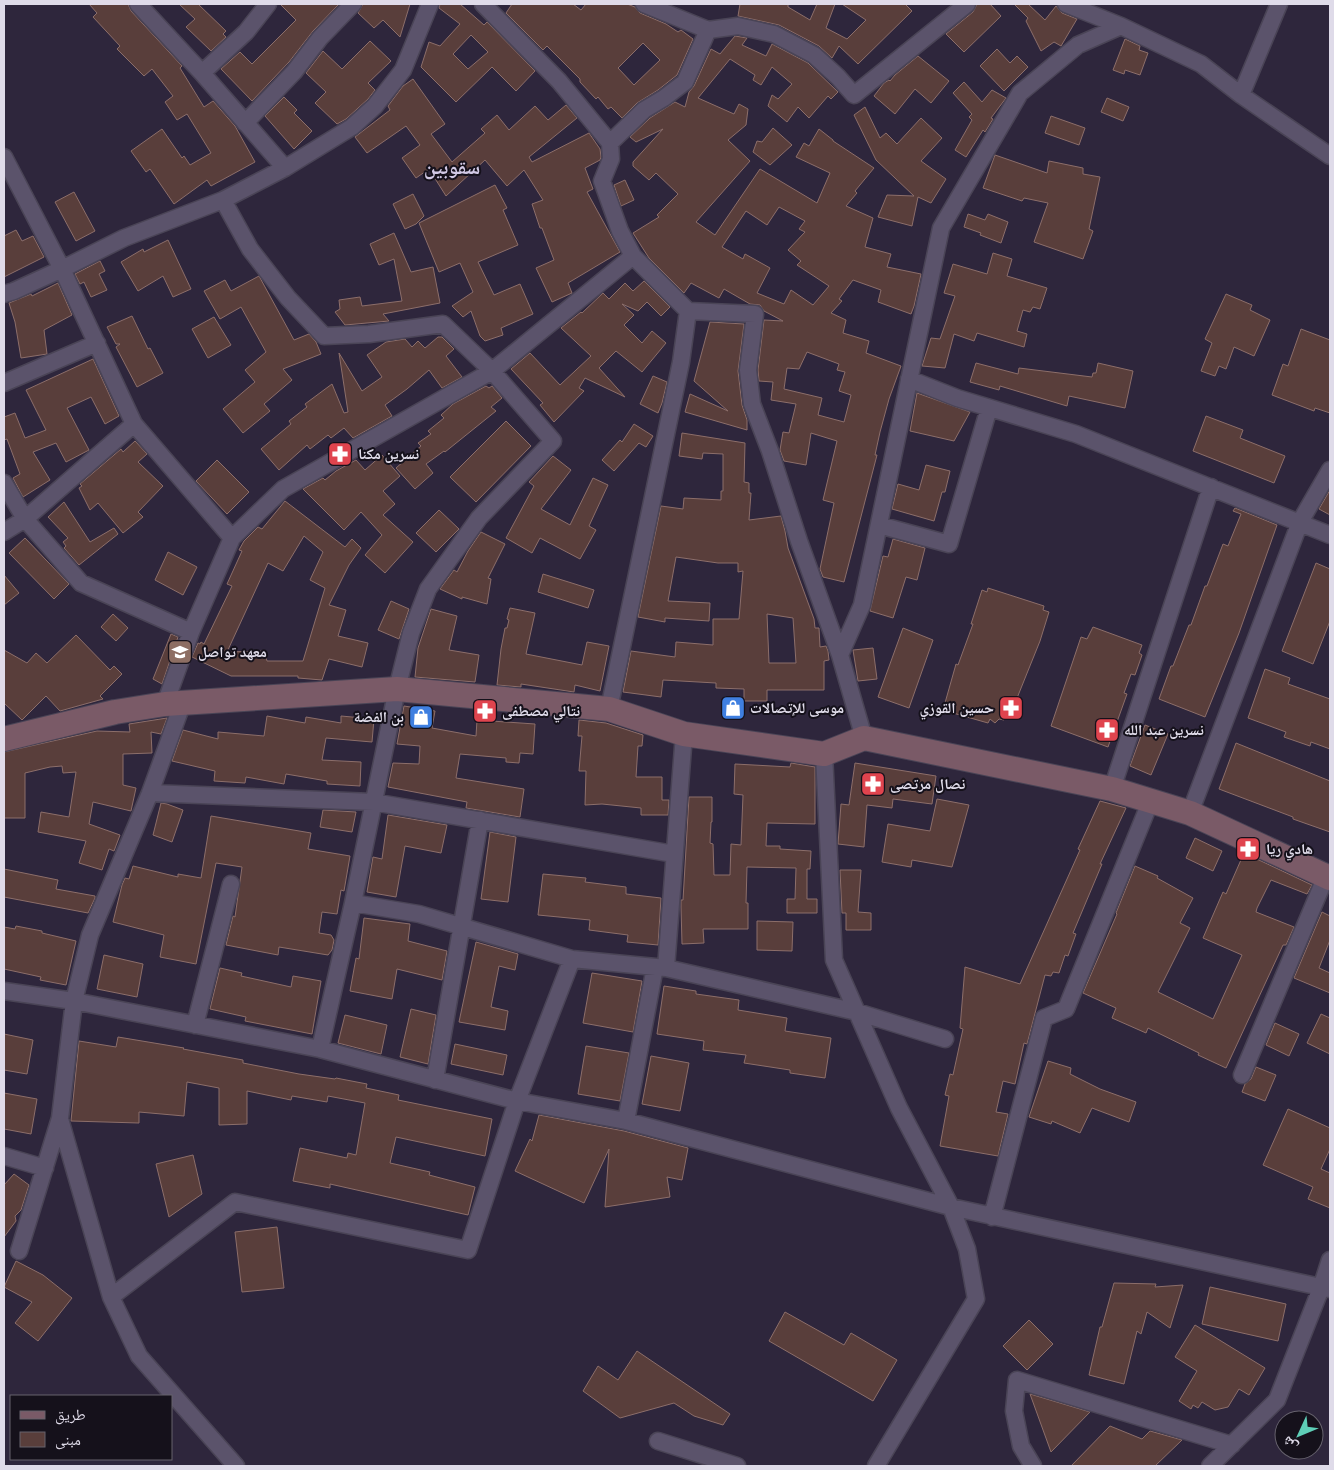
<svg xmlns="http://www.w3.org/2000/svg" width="1334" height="1470" font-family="'PT Sans','Noto Naskh Arabic',sans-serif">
<rect width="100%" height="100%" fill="#2e263c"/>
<!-- building -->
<path fill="#593e3b" stroke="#8c6e6a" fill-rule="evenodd" d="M89 4H128L131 11 182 66 180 68 204 107 213 101 235 126 255 162 211 186 207 180 174 204 150 169 146 172 131 151 162 129 182 158 184 156 190 165 211 153 187 114 177 120 165 102 173 96 152 69 144 76 117 49 120 46 93 17 97 13Z
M179 4H198L226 31 223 34 226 37 211 51 186 27 195 19Z
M280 4H339L313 31 289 62 252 101 221 69 240 52 252 64 296 20Z
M363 4H410L400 37 383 20 374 28 358 13Z
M440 4H460L484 25 487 22 535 71 516 91 492 67 456 102 421 67 429 42 440 46 460 24 439 8ZM471 35 488 52 468 69 453 54Z
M512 4H573L581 10 586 4H627L635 7 640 13 666 24 678 32 681 30 693 39 677 75 658 90 637 103 622 118 611 107 608 109 598 97 596 99 580 82V79L547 46 543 50 506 13ZM643 43 660 60 634 85 618 68Z
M740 4H788V7L810 20 817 4H835L826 28 847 39 866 20 842 4H905L912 11 858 64 839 46 832 58 819 46 779 25 738 16Z
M977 4H990L1001 16 964 52 946 34 973 12Z
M1014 4H1028L1045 20 1056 6 1062 13 1077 19 1061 46 1054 42 1041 51 1026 21 1028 18Z
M735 36 747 38 742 45 766 56 772 44 808 63 838 92 831 99 828 96 809 118 798 107 787 122 768 106 772 95 778 99 792 84 772 67 761 85 753 80 755 75 730 59 698 98 734 114 739 104 748 109 746 125 728 140 750 161 696 222 715 235 760 169 817 203 830 173 796 157 804 143 809 146 819 129 833 140V141L874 168 855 191 857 193 846 206 873 218 865 247 891 254 887 267 921 274 914 306 911 314 878 302 881 290 853 280 839 299 842 301 831 313 846 320 843 333 869 341 866 353 901 366 889 399 880 432 875 455H877L844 582 823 577 820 569 834 503 823 500 837 441 811 433 806 465 784 461 780 450 783 432 789 433 796 404 771 400 773 382 759 381 758 370 764 320 783 321 764 311 760 305 750 304 724 289 719 298 691 283 684 293 649 258 633 233 659 217 657 215 678 194 656 173 649 180 633 166V162L663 129 636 142 630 137 650 118 675 102 685 107 689 92 694 86 711 49 720 54ZM779 207 805 221 799 229 805 232 788 250 801 261 797 265 829 286 813 305 791 290 784 304 757 293 770 268 745 254 743 259 722 247 746 211 767 225ZM807 352 839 364 837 370 845 372 839 391 851 395 844 422 818 415 822 398 784 389 787 368 799 369Z
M1125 39 1140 46 1139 50 1148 53 1140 75 1125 70 1124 74 1113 70Z
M370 41 391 61 368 83 375 90 368 99 346 119 337 124 315 103 326 92 306 73 323 51 342 69Z
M997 49 1010 63 1017 56 1028 67 1004 91 980 66Z
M918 56 949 81 931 103 915 89 895 114 874 96 884 83 889 80 890 81 895 75Z
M413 79 445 124 431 134 452 162 485 133 481 129 497 115 509 130 535 106 548 120 566 105 577 118 529 157 532 162 589 133 600 149 601 157 600 160 585 168 593 189 587 192 620 252 568 283 572 293 552 302 536 268 554 260 542 228H540L532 204 543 200 524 170 507 186 485 160 446 196 429 169 416 178 402 158 420 145 406 126 367 153 355 137 390 110 388 106 403 86Z
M964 82 982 102 992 90 1006 98 991 118 993 119 985 132 983 130 966 157 955 150 972 120 969 117 972 114 953 93Z
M284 97 297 110 294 113 312 131 294 149 265 116Z
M1107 98 1129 107 1123 121 1101 112Z
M865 107 880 138 886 133 897 144 921 118 942 138 921 161 946 179 931 203 918 197 912 226 878 217 887 195 914 196 876 160 854 115Z
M1051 116 1085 128 1079 145 1045 133Z
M773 128 792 145 770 165 753 152 757 141 762 142Z
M995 155 1047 173 1049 161 1083 168V174L1100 177 1089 229 1093 231 1083 259 1034 242 1048 203 1024 198 1022 201 983 188Z
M625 180 634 200 621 206 614 185Z
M495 185 507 208 503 210 518 245 478 262 494 295 520 284 533 314 501 328 503 335 485 341 480 336 471 311 463 317 452 306 473 292 460 263 439 272 419 223Z
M74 192 95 231 76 241 55 202Z
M413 194 424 216 416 224 405 229 393 204Z
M968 214 985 220 988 214 1008 222 1001 243 980 235 981 233 964 227Z
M16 230 22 241 33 236 44 257 4 277V236Z
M394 233 411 272 433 267 440 303 383 314 389 321 345 325 335 312 340 309 339 300 360 297 362 306 402 301 394 259 379 265 370 244Z
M168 240 191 289 173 297 163 276 138 291 121 262 143 249 144 252Z
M993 253 1012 259 1007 276 1047 288 1040 309 1033 307 1030 312 1023 310 1017 331 1027 334 1024 347 977 333 974 341 954 334 945 368 922 366 931 338 940 339 955 296 944 293 953 264 987 274Z
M100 261 105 271 99 274 107 290 91 297 84 282 80 284 75 274Z
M259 276 294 340 309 334 316 342 321 354 283 369 292 380 264 404 270 411 243 433 223 409 255 382 245 370 266 352 241 307 220 319 204 291 225 280 231 291Z
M644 281 670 307 661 316 647 302 638 311 622 304 634 315 624 325 642 343 652 331 666 343 642 372 616 351 599 368 625 397 585 378 579 388 584 391 554 422 540 405 543 403 511 369 530 353 560 385 591 356 561 328 581 312 582 313 603 293 609 299 625 283 633 291Z
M58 283 72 315 44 330 47 354 21 358 15 322 9 303 31 294 32 296Z
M1226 294 1252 305 1250 310 1270 320 1254 356 1234 347 1226 369 1219 366 1215 376 1201 371 1212 343 1205 339Z
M132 316 148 349 150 348 163 373 137 387 116 347 120 344H116L107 327Z
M214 317 231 345 208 358 192 329Z
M710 322 744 324 738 371 742 405 747 420V430L685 412 690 394 728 411 694 381Z
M1301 329 1330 340V413L1315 408 1314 411 1272 395 1283 364 1288 366Z
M438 337H442L454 349 446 356 462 377 442 388 429 370 407 389 385 405 392 416 353 438 344 428 331 438 328 435 310 449 307 445 279 470 261 449 291 424 289 421 307 407 305 404 332 384 344 413 348 412 339 353 362 391 382 377 367 355 386 342 405 339 412 347 418 341 425 348Z
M93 359 119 416 105 424 91 397 67 408 89 450 66 462 56 443 33 452 50 480 23 497 13 478 20 474 7 439 4 440V417L15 413 25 438 46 430 26 390Z
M976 363 1018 374 1019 368 1092 377 1093 373H1096L1098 363 1133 371 1125 408 1069 396 1067 406 1000 386 999 390 970 382Z
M653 376 667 382 662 403 658 413 640 404Z
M486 386 489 388 492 386 502 398 491 407 496 411 445 452 444 451 426 464 433 473 415 489 396 468 421 446 418 443 431 434 428 431 444 418 441 415 453 404Z
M917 393 970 412 954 441 910 431Z
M1206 416 1243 430 1240 438 1285 456 1274 483 1193 451Z
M506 421 531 446 476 502 450 477Z
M634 424 653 436 646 447 639 443 614 471 602 460 620 440 622 442Z
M682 433 745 443 744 482 749 483V493H751L749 520 781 516 785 531 788 548 814 619 815 628H819L820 647 826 646 828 651 829 660 824 661V690H767V701H744V689L716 688V683L663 680 661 697 623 692 631 651 675 657 676 642 713 645V619H739L743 571 738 572V563H718L676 557 668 601 710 603 709 621 665 618V622L638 617 661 506 683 509 684 498 721 500V491H723V454L703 453 702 459 679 456ZM767 614 793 618 796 663H769Z
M135 441 147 454 138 462 163 486 138 512 143 517 123 533 98 503 90 510 79 488 82 486 80 484 121 449 123 452Z
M382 455 400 476 383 491 395 504 383 515 413 542 385 573 365 555 382 535 361 512 344 530 303 489 323 478 325 480 336 471 356 460 365 470Z
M553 456 571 470 541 509 570 525 593 478 608 485 589 526 596 530 580 559 540 538 532 553 506 538 534 486 529 482Z
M217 460 249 492 227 514 196 481Z
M926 465 950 471 945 492H942L934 521 892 509 898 484 919 490Z
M1330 490V515L1319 509Z
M285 501 345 547 352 539 361 548 349 565 329 605 346 610 338 636 368 643 362 667 329 659 322 680 298 678V676H231L192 657 198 643 200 644 201 642 204 644 232 586 227 584 242 551 239 550 244 541 258 527 262 529ZM304 536 323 552 310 580 325 588 303 661H267L264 651 227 652 268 563 283 571Z
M64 502 90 542 114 528 118 534 79 565 64 548 66 546 63 542 68 538 48 517Z
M1235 508 1277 525 1239 633 1205 717 1159 699 1171 666H1173L1189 625H1191L1205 586H1207L1223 544 1228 546 1241 514 1233 511Z
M439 510 459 529 436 552 416 533Z
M481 532 505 544 488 578 491 579 487 604 462 597V599L440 589 454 570 457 572 468 551Z
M25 538 69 584 54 599 9 553Z
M893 539 925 548 917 580 906 577 893 618 870 611 883 556 888 557Z
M168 552 197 567 183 595 155 580Z
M1316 563 1330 569V621L1313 664 1282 651Z
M543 574 594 590 588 608 538 592Z
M4 575 19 593 4 605Z
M988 588 1044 606 1043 610 1049 612 1040 641 1011 713 1007 712 1004 720 999 719 995 723 990 719 988 723 953 713V710H943L956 664 958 665 973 624H971L982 590 987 592Z
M391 601 409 609 399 639 378 630Z
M510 608 535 613 526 654 582 665 587 642 609 646 600 691 575 685 574 692 521 684V687L497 685 501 649 505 628H507L509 620 507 619Z
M431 609 457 616 449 650 479 655 475 682 415 677 418 648Z
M113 614 128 628 116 641 101 627Z
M1093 627 1142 645 1139 653 1142 655 1135 675 1131 674 1124 693 1127 694 1108 747 1051 726 1081 637 1087 639Z
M903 628 933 640 909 708 878 697Z
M171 634 178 637 162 684 153 679Z
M76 635 110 670 114 666 122 674 100 696 103 699 60 711 46 696 22 720 4 703V650L27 663 36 653 47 663Z
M873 648 877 679 858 681 853 650Z
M1265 669 1290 678 1288 684 1330 699V749L1311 742 1310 746 1284 737 1286 732 1248 718Z
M404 706 435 711 432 728 476 736 477 720 535 724 533 754 520 753 519 763 506 762V758L460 754 456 778 524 789 520 817 466 808 467 802 388 787 393 763 419 764 420 746 397 744Z
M267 716 305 723 306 717 341 723V716L374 719 372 742 326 738 322 760 361 762 360 786 327 784V781L286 774 284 784 246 777 245 783 214 781 215 771 172 761 183 730 218 739V732L264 736Z
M167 718 161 734 151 732 152 753 123 754V785L136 788 131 811 93 802 89 824 120 835 114 851 109 849 102 870 79 863 86 841 38 832 41 812 69 817 76 772 63 773 62 766 50 767 25 773V818H4V752L97 731 130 732 129 724Z
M579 720 606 723 643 735 642 746H638L636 777H662V800H669L668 815H641V808L602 804 585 805 586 771H579L582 736H578Z
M1145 725 1168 734 1151 775 1130 766Z
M1236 743 1330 781V832L1293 819V817L1219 789Z
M791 763 815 767V824L767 823 766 846H780V849L811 851 810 869H807V899H817V913H787V899H795L796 868 747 867 746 903H748V929H703L704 943 682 944 681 907V900H683L689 797H712V822H711L710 843 713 844 714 875H730L731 844 741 845 743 795 734 794 735 764 790 767Z
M855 763 936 776 932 804 893 799 892 808 867 805 864 847 838 844 841 804 849 805Z
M937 799 969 805 952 867 912 860 911 867 882 862 888 824 930 831Z
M1100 801 1126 808 1100 864H1102L1073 933 1076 934 1068 956 1065 955 1059 973 1053 972 1051 976 1045 975 1027 1044 1024 1043 1015 1084 1003 1081 996 1112 1008 1114 998 1156 940 1146 949 1096 945 1095 950 1074 953 1075 963 1029 960 1028 965 967 1020 984 1080 850 1078 849Z
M161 803 167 804 183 810 172 842 153 835Z
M323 810 356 812 352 832 320 827Z
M388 815 447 825 441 853 405 846 396 897 367 892 373 857 382 859Z
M211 816 311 833 308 849 350 856 344 891 341 890 337 914 322 912 319 933 331 935 334 940 332 950 328 955 279 947 278 955 226 945 233 916 235 917 242 867 216 863 196 964 160 957 164 935 113 922 122 885 125 878 129 879 133 866 178 877V874L201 878Z
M490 832 516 837 508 902 481 899Z
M1195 838 1222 851 1213 871 1186 858Z
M1244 853 1312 885 1307 894 1271 880 1257 908 1256 912 1294 927 1286 945H1283L1226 1068 1198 1055 1199 1053 1148 1028 1146 1033 1112 1018 1116 1008 1083 993 1117 914 1116 913 1135 866 1158 876 1157 878 1193 898 1180 923 1190 928 1158 992 1213 1019 1242 955 1203 938 1223 892 1226 894Z
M4 869 58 880 56 889 95 896V898L88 913 4 897Z
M840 870H861L858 912 871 913V930H846V913H842Z
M543 874 586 878 585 882 626 887V894L661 898 658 945 627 942 628 935 589 930 590 920 538 915Z
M1322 912 1330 916V940L1319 968 1330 973V993L1294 978Z
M364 918 410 924 408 941 447 951 442 980 397 969 392 999 350 991 356 958 359 959Z
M757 921 793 922 792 951 757 950Z
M16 926 42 931V933L76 941 66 985 40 980 41 977 4 969V927L15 929Z
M476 942 518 954 515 970 499 966 491 1007 508 1011 505 1030 459 1022Z
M104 955 143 964 137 997 97 989Z
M220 968 242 973 241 976 291 987 293 976 321 981 312 1034 245 1021 246 1017 210 1009Z
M592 973 642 981 633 1032 583 1023Z
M664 986 696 991V994L739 1000 738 1010 787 1018 785 1031 831 1038 825 1078 790 1073V1070L744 1063 746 1055 703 1050 704 1041 657 1034Z
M411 1009 436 1015 428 1064 400 1057Z
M1321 1014 1330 1018V1054L1307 1043Z
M345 1015 387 1025 381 1054 338 1043Z
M1275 1023 1299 1034 1289 1056 1266 1045Z
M4 1034 33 1040 27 1074 4 1070Z
M118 1037 184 1048 183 1049 243 1060V1063L299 1074 335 1079 336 1078 367 1084 366 1088 399 1095 398 1100 492 1119 485 1156 396 1137 390 1163 430 1172 429 1175 475 1187 468 1215 330 1184V1188L293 1181 300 1148 347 1158 348 1153 356 1155 365 1103 328 1096 327 1102 292 1096 291 1100 247 1091V1124L219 1125V1088L187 1082 184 1116 139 1112V1123L71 1121 79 1041 116 1047Z
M455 1044 507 1055 503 1075 451 1064Z
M586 1046 629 1053 620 1101 578 1094Z
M651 1056 689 1063 680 1111 642 1104Z
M1048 1061 1071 1068 1070 1074 1100 1089 1136 1102 1129 1122 1092 1108 1080 1133 1052 1121 1051 1124 1029 1117Z
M1256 1067 1276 1075 1265 1101 1242 1092 1245 1084 1251 1079Z
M4 1093 37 1099 31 1134 4 1129Z
M1288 1109 1330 1128V1149L1321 1169 1330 1173V1208L1308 1199 1313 1187 1263 1165Z
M539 1115 624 1131 688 1148 682 1180 667 1177 670 1197 605 1207 609 1149 584 1203 515 1171 530 1139 532 1141Z
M193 1155 202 1194 169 1217 156 1164Z
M14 1174 29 1185 21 1210 15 1216 16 1221 4 1237V1185Z
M277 1227 284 1288 242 1292 235 1232Z
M16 1261 43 1275 72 1298 38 1341 15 1323 32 1302 4 1287Z
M1114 1283 1156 1284 1155 1287 1183 1285 1170 1328 1147 1312 1141 1334 1137 1331 1124 1384 1089 1375 1100 1327H1102Z
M1210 1287 1286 1304 1278 1341 1202 1324Z
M785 1312 844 1345 851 1333 897 1360 873 1401 769 1341Z
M1029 1320 1053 1344 1027 1370 1003 1346Z
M1195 1325 1265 1368 1249 1395 1239 1389 1228 1407 1215 1410 1202 1402 1198 1408 1193 1405 1191 1409 1179 1401 1197 1371 1175 1357Z
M637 1351 730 1414 723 1425 694 1416 674 1403 620 1418 583 1391 598 1366 618 1380Z
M1030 1394 1090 1412 1051 1452Z
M1110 1426 1142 1439 1150 1431 1182 1440 1155 1466H1071Z"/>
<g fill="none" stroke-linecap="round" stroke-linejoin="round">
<defs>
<path id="street" d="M138 4 202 73 285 168
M483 4 559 81 610 143 611 159 602 181 620 231 633 256 688 311 755 314 748 370 752 404 770 451 799 541 840 655
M644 4 708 30 738 26 774 34 814 55 838 77 854 95 967 4
M1066 4 1121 26 1201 64 1241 95 1330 156
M202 73 246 32 268 4
M1241 95 1279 4
M245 123 294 72 320 38 353 4
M610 143 644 110 664 98 685 82 708 30
M4 157 62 269 134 424 232 538
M223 200 250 249 288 298 324 336 369 334 443 324 492 371 553 441 479 518 428 589 411 633 397 689 353 903 320 1049
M4 294 14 291 62 269 124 238 223 200 285 168 352 127 375 106 403 70 430 4
M909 379 957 398 1076 434 1330 535
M4 383 97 343
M4 483 25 519 81 583 191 632
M879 525 949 544 989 408
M4 532 25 519 134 424
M165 704 191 632 232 538 283 489 492 371 633 256
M609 709 681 362 688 311
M864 738 840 655 862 605 941 228 1020 93 1078 45 1121 26
M824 754 834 960 899 1108 951 1207 967 1249 976 1299 876 1466
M1112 789 1211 487
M150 793 373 802 674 854
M1190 813 1300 522 1330 470
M353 903 419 914 572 959 666 968 857 1012 945 1039
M666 968 684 734
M4 991 74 1001 320 1049 517 1101 626 1121 951 1207 1330 1289
M195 1025 231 884
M1242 1075 1326 876
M435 1080 480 820
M60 1119 111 1297 139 1356 236 1466
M626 1121 655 967
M4 1156 45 1168
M992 1217 1044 1018 1066 1009 1151 800
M19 1251 60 1118 74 1001 90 935 150 793 183 702
M111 1297 235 1202 468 1250 517 1101 572 959
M658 1441 737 1466
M1033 1466 1021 1446 1014 1411 1017 1380 1232 1445
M1210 1466 1277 1400 1321 1288 1330 1260"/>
<path id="secondary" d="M4 739 115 712 165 704 397 689 609 709 684 734 824 754 864 738 1112 789 1190 813 1330 878"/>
</defs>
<!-- street casing -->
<use href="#street" stroke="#4a4456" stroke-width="19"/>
<!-- secondary casing -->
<use href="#secondary" stroke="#4a4456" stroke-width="26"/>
<!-- street -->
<use href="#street" stroke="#5b536b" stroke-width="16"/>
<!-- secondary -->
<use href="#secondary" stroke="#7a5a67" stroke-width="24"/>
</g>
<!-- icons -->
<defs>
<symbol id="pharmacy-square" viewBox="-11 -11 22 22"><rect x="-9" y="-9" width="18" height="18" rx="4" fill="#e0444e" stroke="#15111b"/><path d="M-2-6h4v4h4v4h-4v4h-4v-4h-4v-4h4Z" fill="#fff"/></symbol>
<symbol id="school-square" viewBox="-11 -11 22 22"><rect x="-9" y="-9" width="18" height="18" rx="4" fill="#8d6e63" stroke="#15111b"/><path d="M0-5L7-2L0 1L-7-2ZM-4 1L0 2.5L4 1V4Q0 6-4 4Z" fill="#fff"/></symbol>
<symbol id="shop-square" viewBox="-11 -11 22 22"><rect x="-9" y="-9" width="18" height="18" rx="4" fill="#3f7fe0" stroke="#15111b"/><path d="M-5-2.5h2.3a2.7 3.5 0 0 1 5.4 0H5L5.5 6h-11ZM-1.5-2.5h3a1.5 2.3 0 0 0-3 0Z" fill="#fff"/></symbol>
</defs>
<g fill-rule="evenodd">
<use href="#pharmacy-square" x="326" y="440" width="28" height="28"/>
<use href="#school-square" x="166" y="638" width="28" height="28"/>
<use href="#shop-square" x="719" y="694" width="28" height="28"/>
<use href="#pharmacy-square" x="997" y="694" width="28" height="28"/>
<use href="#pharmacy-square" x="471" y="697" width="28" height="28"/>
<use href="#shop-square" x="407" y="703" width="28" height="28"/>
<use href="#pharmacy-square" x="1093" y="716" width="28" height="28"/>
<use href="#pharmacy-square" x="859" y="770" width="28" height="28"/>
<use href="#pharmacy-square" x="1234" y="835" width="28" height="28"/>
</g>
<g text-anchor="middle" stroke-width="4" stroke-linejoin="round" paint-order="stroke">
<!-- poi labels -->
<g font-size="15" font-weight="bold" fill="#dfdbe9" stroke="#15111b" text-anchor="start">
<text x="358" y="459">نسرين مكنا</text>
<text x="198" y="657">معهد تواصل</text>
<text x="750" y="713">موسى للإتصالات</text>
<text x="994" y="713" text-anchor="end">حسين القوزي</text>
<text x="502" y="716">نتالي مصطفى</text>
<text x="404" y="722" text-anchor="end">بن الفضة</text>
<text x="1124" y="735">نسرين عبد الله</text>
<text x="890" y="789">نصال مرتصى</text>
<text x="1266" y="854">هادي ريا</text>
</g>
<!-- district labels -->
<g font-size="20" font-weight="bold" fill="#d2c9e5" stroke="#15111b">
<text x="452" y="174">سقوبين</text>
</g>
</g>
<!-- border -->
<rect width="1334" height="1470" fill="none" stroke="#dfdbe9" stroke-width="10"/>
<!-- legend -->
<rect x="10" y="1395" width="162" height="65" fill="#15111b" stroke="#66626d"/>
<rect x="20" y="1411" width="25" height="8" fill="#7a5a67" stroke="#66626d"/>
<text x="55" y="1420" font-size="15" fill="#dfdbe9">طريق</text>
<rect x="20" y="1432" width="25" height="15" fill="#593e3b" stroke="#66626d"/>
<text x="55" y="1445" font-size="15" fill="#dfdbe9">مبنى</text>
<!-- north arrow -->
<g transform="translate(1299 1435) rotate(226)"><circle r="24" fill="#15111b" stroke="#66626d"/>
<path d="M0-4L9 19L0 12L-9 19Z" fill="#5eceb7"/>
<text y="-8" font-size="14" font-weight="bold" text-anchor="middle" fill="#dfdbe9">ش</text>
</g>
</svg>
